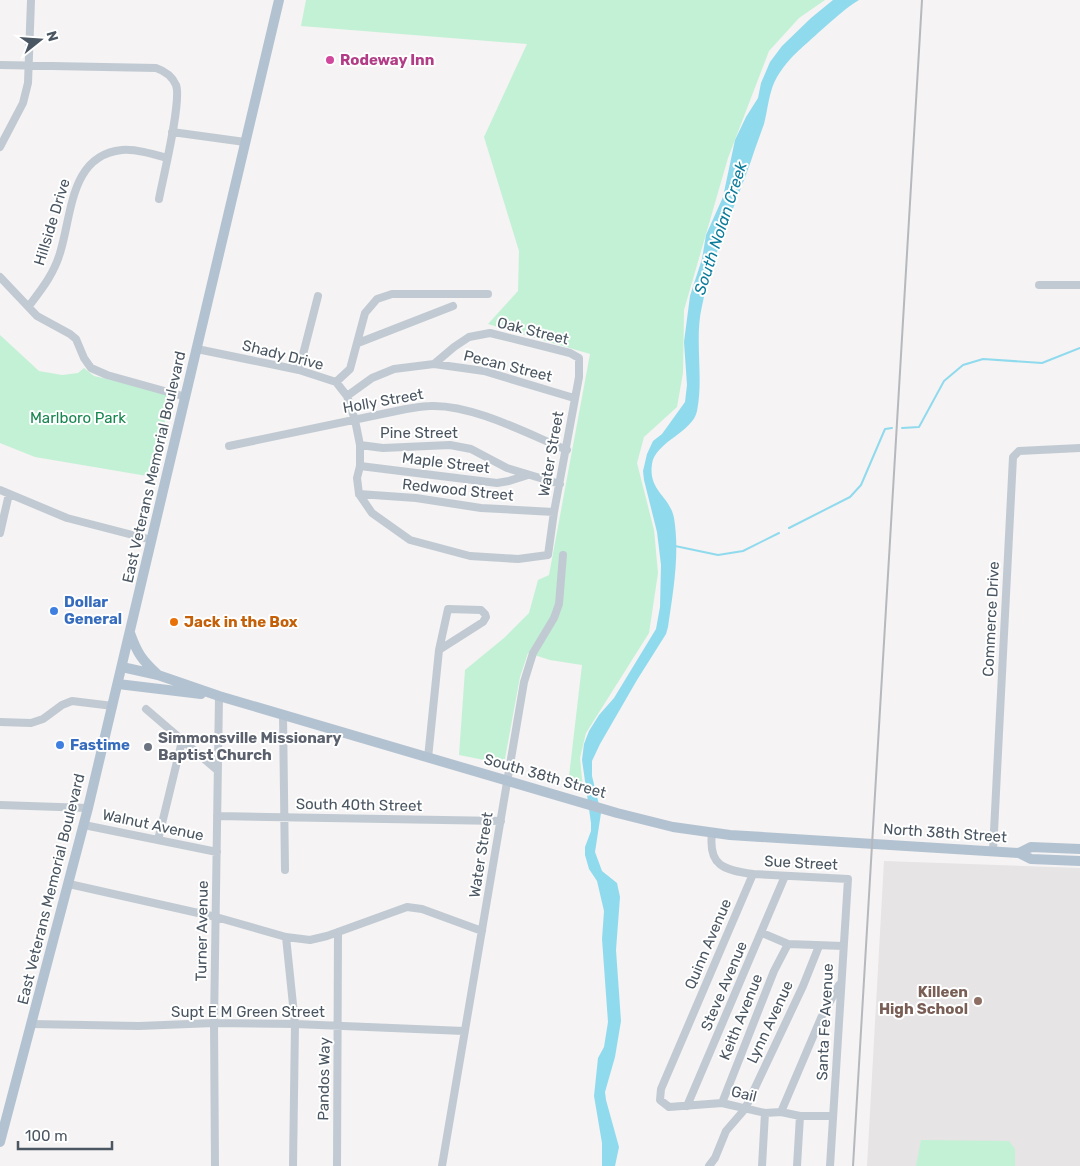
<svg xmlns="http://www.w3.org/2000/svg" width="1080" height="1166" font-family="Rubik,sans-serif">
<rect width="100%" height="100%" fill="#f5f3f3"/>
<!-- education -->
<path fill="#e6e4e5" d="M884 861 1080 868V1166H867Z"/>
<!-- green -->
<path fill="#c3f1d5" d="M306 0H825L799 18 769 51 728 158 684 310 683 373 677 407 644 437 637 463 654 530 658 573 649 633 586 733 580 758 583 789 568 785 582 665 550 660 528 653 520 677 504 764 459 755 465 670 504 638 529 613 538 580 549 575 590 354 488 324 518 291 519 251 484 137 527 44 301 26Z
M0 335 39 371 62 375 78 373 84 368 94 376 171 393 153 477 35 457 0 443Z
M921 1140 1009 1141 1015 1149V1166H916Z"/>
<!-- water -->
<path fill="#90daee" d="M833 0H859C844 9 832 21 818 33 801 49 790 56 777 77 769 90 768 109 764 124 761 132 758 141 755 149 738 201 713 251 702 306 694 340 704 376 697 411 693 432 655 442 652 464 648 491 670 496 674 518 680 554 673 592 668 627L666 634 637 680 600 744 592 761V776L601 813 595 852 602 871 617 883 620 897 616 950 621 1021 615 1057 605 1092 606 1100 619 1147 615 1166H602V1143L594 1096 598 1058 604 1047 608 1022 602 939 604 911 597 881 589 869 585 855V847L591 831V823L582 760 584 744 589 731 599 715 614 698 656 629 660 607 661 565 657 532 644 480 643 471 647 454 653 441 662 434 685 402 687 385 684 342 690 296 702 259 706 235 723 197 735 140 746 117 758 98 761 83 770 62 782 46 811 18Z"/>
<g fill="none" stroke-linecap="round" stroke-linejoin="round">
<!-- stream -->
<path stroke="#90daee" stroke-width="2" d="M902 428 919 427 944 381 963 365 983 359 1042 363 1080 348
M789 528 850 497 861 485 885 429 892 428
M675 546 718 555 743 551 779 533"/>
<!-- minor -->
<path stroke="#c1cad2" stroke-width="8" d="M0 65 156 68C165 71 172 76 176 85 182 101 163 178 159 199
M172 132 245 142
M0 147 23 103 28 83 31 0
M0 277 37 316 70 334 76 339 84 358 91 368 107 375 186 397
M1039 285H1080
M29 306C41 290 54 274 60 253 72 215 70 155 122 150 137 149 153 154 167 158
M358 343 453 306
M197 349 299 370 336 382 347 396 355 420 360 445V466L357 478 359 494 372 513 410 540 470 556 518 559 548 555 554 512 579 377V358L570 353 490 333 469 337 454 347 434 364 394 369 372 378 347 396
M434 364 484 371 574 398
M299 370 318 296
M336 382 350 369 365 313 377 299 392 294H488
M360 445 383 448 450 445 471 449 507 468 560 484
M229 446 406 409C414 408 422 406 430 406 472 404 528 434 567 450
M360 466 497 483 509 481 528 475
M0 490 67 518 152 540
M359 494 416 498 481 508 554 512
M0 533 9 494
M448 609 481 610 485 614 486 617 483 622 439 650Z
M146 709 217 770
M283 715 285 870
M0 722 31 723 43 719 62 705 72 701 113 706
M428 758 439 650
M0 805 88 808
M217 816 501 821
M84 825 217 852
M712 833C708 866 724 870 753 874L661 1089 660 1100 669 1107 722 1103 765 1113 781 1112 800 1116H833
M158 840 182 741
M993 851 1013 457 1019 451 1080 448
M753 874 848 879 830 1166
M69 884 216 917 286 937 310 940 327 936 407 907 422 909 482 931
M762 933 788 944 843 946
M286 937 295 1024 293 1166
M32 1024 139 1026 214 1023 295 1024 464 1031
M722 1103 774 971 788 944
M687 1106 785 876
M781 1112 821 1018 839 985
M215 1166 214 1023 219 696
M337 1166 338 932
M442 1166 524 682 533 653 554 618 559 604 563 555
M709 1166 715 1158 726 1131 745 1109 803 986 819 946
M762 1166 765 1113
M797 1166 800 1116"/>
<!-- major -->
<path stroke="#b3c2d1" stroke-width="10" d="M130 633C137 653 142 660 157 674
M122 667 158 675 219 696 617 813 673 827 730 835 1019 853 1031 859 1080 861
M118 684 201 694
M1019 853 1031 847 1080 849
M0 1142 88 808 279 0"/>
<!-- rail -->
<path stroke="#b5b8bd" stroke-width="2" d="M853 1166 922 0"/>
</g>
<!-- markers -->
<circle fill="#d1479c" stroke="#fff" stroke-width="2" cx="330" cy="60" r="5"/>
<g fill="#3f7fe0" stroke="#fff" stroke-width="2">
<circle cx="54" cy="611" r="5"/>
<circle cx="60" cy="745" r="5"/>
</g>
<circle fill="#e8710a" stroke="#fff" stroke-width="2" cx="174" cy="622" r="5"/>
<circle fill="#6b7280" stroke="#fff" stroke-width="2" cx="148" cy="747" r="5"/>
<circle fill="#8d6e63" stroke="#fff" stroke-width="2" cx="978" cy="1001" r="5"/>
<g text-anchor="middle" stroke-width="4" stroke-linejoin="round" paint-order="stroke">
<!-- hotel labels -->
<g font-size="15" font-weight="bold" fill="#b23c85" stroke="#fff" text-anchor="start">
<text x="340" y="65">Rodeway Inn</text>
</g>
<!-- street labels -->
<g font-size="15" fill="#4a5661" stroke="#fff">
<text transform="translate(52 222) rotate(-73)" y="5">Hillside Drive</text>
<text transform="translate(533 331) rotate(14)" y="5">Oak Street</text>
<text transform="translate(283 355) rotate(14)" y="5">Shady Drive</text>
<text transform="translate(508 366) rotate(14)" y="5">Pecan Street</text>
<text transform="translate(383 401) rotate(-10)" y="5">Holly Street</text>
<text x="419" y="438">Pine Street</text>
<text transform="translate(551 454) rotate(-80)" y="5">Water Street</text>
<text transform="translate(446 463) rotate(7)" y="5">Maple Street</text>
<text transform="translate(154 467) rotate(-77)" y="5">East Veterans Memorial Boulevard</text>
<text transform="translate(458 490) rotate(6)" y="5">Redwood Street</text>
<text transform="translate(991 619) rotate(-87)" y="5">Commerce Drive</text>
<text transform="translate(545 776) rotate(16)" y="5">South 38th Street</text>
<text transform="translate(359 805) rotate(1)" y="5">South 40th Street</text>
<text transform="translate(153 825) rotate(12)" y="5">Walnut Avenue</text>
<text transform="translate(945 833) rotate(4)" y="5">North 38th Street</text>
<text transform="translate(481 855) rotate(-81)" y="5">Water Street</text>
<text transform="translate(801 863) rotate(3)" y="5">Sue Street</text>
<text transform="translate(51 889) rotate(-76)" y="5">East Veterans Memorial Boulevard</text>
<text transform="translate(202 931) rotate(-89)" y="5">Turner Avenue</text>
<text transform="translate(708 944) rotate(-67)" y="5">Quinn Avenue</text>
<text transform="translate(724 986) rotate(-67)" y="5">Steve Avenue</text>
<text x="248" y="1017">Supt E M Green Street</text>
<text transform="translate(741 1017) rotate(-68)" y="5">Keith Avenue</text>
<text transform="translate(770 1022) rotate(-65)" y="5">Lynn Avenue</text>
<text transform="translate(825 1022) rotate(-87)" y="5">Santa Fe Avenue</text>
<text transform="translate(324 1079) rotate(-89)" y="5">Pandos Way</text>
<text transform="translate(744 1094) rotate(14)" y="5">Gail</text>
</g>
<!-- park labels -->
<g font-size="15" fill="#17864f" stroke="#fff">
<text x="78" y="423">Marlboro Park</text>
</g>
<!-- shop labels -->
<g font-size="15" font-weight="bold" fill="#366cbe" stroke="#fff" text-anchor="start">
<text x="64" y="607">Dollar<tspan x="64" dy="17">General</tspan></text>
<text x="70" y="750">Fastime</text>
</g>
<!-- food labels -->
<g font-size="15" font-weight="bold" fill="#c56008" stroke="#fff" text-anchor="start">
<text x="184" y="627">Jack in the Box</text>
</g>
<!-- worship labels -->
<g font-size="15" font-weight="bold" fill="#5b616d" stroke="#fff" text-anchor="start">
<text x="158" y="743">Simmonsville Missionary<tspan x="158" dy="17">Baptist Church</tspan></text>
</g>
<!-- education labels -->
<g font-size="15" font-weight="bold" fill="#785e54" stroke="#fff" text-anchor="end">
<text x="968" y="997">Killeen<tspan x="968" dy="17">High School</tspan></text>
</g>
<!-- water labels -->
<g font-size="16" font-style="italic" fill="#0c7c9b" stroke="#fff">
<text transform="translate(720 228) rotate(-72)" y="6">South Nolan Creek</text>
</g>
</g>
<!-- north arrow -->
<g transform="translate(40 40) rotate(73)" stroke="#ffffff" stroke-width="4" paint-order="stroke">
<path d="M0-4L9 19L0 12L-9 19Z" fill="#4a5661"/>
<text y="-8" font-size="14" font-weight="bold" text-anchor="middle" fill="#4a5661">N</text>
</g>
<!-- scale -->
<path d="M18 1141v8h94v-8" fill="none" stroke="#4a5661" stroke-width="2.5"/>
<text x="25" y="1141" font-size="15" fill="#4a5661" stroke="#ffffff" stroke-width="4" paint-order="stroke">100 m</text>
</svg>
